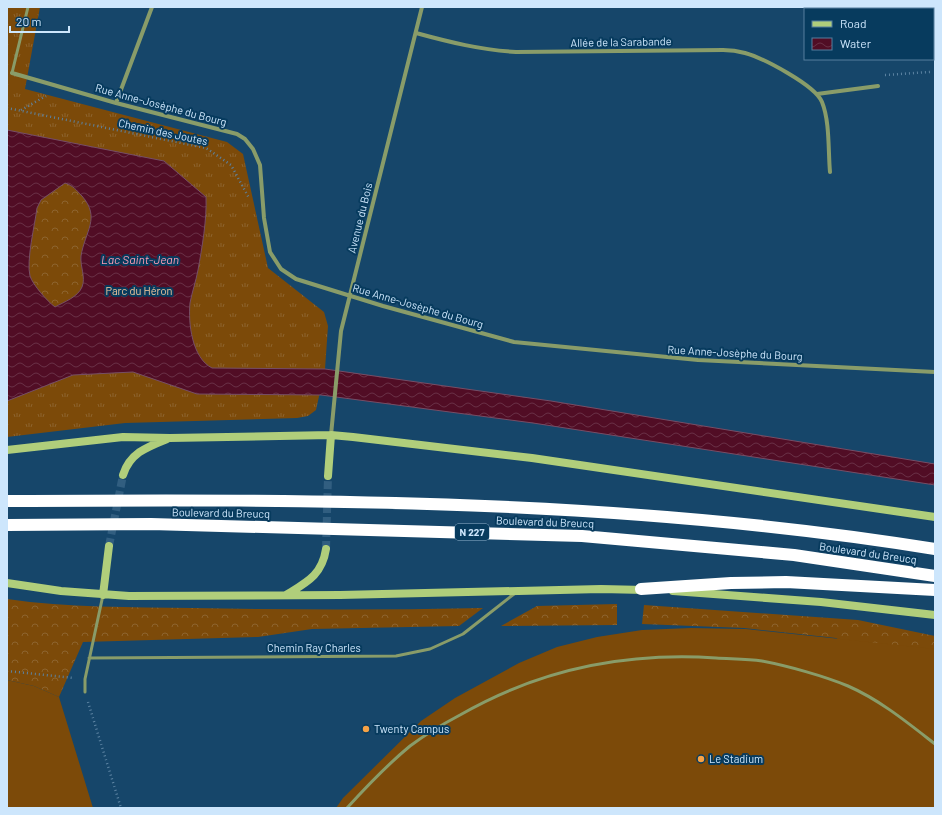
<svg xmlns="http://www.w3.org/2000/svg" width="942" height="815" font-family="Barlow,sans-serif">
<defs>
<pattern id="grass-tufts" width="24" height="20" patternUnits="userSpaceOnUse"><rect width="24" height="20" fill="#7c4a09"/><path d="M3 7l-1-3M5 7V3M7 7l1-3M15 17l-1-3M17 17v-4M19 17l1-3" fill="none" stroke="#8d642e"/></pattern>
<pattern id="forest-crowns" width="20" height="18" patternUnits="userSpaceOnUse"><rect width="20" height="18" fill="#7c4a09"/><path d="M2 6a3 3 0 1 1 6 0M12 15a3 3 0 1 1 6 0" fill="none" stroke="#8d642e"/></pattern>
<pattern id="water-waves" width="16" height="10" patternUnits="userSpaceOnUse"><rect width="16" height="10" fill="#510d25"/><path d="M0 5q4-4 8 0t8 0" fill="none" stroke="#693046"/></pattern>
</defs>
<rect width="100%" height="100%" fill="#16466a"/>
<!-- grass -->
<path fill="url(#grass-tufts)" d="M7 7H40L25 89 227 142 243 154 268 268 324 312 328 326 325 369 316 410 308 416 297 418 125 423 7 437Z"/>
<!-- forest -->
<path fill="url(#forest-crowns)" d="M65 183C73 185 76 190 82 196 101 218 85 231 81 256 80 266 86 277 82 287 78 296 64 302 55 307 47 301 33 285 30 276 26 262 35 224 37 208L41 200Z
M7 599C68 608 130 607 192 608 289 610 386 610 483 608L459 626 312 629 258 637 83 642 59 697 34 686 7 680Z
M617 604V625L501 626 537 606Z
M644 605 858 620 935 636V707L867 657 836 638 744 628 642 624Z"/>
<!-- pitch -->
<path fill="#7c4a09" d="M691 628 746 629 935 649V808H336L343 798 421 721 455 698 519 663 557 647 597 637 642 630Z
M7 680 34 686 59 697 93 808H7Z"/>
<!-- water -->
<path fill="url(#water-waves)" stroke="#764e66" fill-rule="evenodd" d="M7 130 164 161 206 197C207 219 202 248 198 270 196 281 192 292 190 303 188 323 192 358 212 368L325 369 551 401 935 464V485L533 423 321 395 197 394 133 372 73 375 7 401ZM65 183C74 186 76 190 82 196 101 218 85 231 81 256 80 267 86 277 82 287 78 297 64 302 55 307 47 301 33 285 30 276 26 261 35 224 37 208L41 200Z"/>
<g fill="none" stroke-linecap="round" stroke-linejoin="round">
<!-- secondary-tunnel -->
<path stroke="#315e80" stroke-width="8" stroke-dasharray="8 4" stroke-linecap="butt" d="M109 546 123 475
M326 549 328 476"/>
<!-- path -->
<path stroke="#5c83a2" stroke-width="2.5" stroke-dasharray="1 3" stroke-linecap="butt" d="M885 75 930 72
M7 108 206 148 231 165 249 198
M21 110 46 96
M7 671 74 678
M88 702 121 808"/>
<!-- lane -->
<path stroke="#899c69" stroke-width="3" d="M12 73 28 7
M89 658 396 656 430 649 463 634 514 594
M85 692V679L103 595
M347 808C367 786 387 765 410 746 426 734 443 724 460 715 540 669 625 652 716 658 731 659 747 659 762 661 788 666 824 676 848 686 880 700 908 723 935 744"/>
<!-- street -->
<path stroke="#899c69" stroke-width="4" d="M416 33C449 42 481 50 516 52L723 50C731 50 738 51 745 53 763 58 815 85 822 102 830 122 828 150 830 172
M12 73 116 103 237 134 245 139 253 149 260 165 264 218 270 252 281 269 296 279 383 306 514 342 698 360 935 372
M817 94 878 86
M116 103 152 7
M331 435 341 331 422 7"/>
<!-- secondary -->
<path stroke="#b0ce7b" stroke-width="8" d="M7 450 123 437 170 438 331 435 353 437 532 458 935 517
M123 475C130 453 147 447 167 439
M328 476 331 435
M7 583 61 591 129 596 340 595 601 589 645 590
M673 591 821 602 935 615
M103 595 109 546
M286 595C307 582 322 575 326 549"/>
<!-- highway -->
<path stroke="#fff" stroke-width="12" d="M7 501C317 499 628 499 935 549
M7 525 151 524 582 536 794 555 935 576
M641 589 731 583 786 582 935 590"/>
</g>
<!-- markers -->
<g fill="#f6a246" stroke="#073b5e" stroke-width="1.5">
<circle cx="366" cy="729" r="4"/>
<circle cx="701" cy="759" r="4"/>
</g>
<g text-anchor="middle" stroke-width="4" stroke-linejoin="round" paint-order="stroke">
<!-- shield labels -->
<rect fill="#073b5e" stroke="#92b3cd" stroke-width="1" x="455" y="524" width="34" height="16" rx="3"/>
<g font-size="10" font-weight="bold" fill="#cde6fc">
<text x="472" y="536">N 227</text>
</g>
<!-- street labels -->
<g font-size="11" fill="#cde6fc" stroke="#073b5e">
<text transform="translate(621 42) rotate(-1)" y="4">Allée de la Sarabande</text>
<text transform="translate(161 105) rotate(15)" y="4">Rue Anne-Josèphe du Bourg</text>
<text transform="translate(163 132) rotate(12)" y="4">Chemin des Joutes</text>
<text transform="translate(360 218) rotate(-76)" y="4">Avenue du Bois</text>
<text transform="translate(418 306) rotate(16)" y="4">Rue Anne-Josèphe du Bourg</text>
<text transform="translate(735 353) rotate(3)" y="4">Rue Anne-Josèphe du Bourg</text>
<text transform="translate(221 513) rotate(1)" y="4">Boulevard du Breucq</text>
<text transform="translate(545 522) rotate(2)" y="4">Boulevard du Breucq</text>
<text transform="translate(868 553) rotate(8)" y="4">Boulevard du Breucq</text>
<text x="314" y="652">Chemin Ray Charles</text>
</g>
<!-- park labels -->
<g font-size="11" fill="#f8c99d" stroke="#073b5e">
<text x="139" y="295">Parc du Héron</text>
</g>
<!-- poi labels -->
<g font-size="11" fill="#cde6fc" stroke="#073b5e" text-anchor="start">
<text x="374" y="733">Twenty Campus</text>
<text x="709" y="763">Le Stadium</text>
</g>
<!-- water labels -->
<g font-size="12" font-style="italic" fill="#ff9db4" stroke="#073b5e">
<text x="140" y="264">Lac Saint-Jean</text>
</g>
</g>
<!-- border -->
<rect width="942" height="815" fill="none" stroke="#cde6fc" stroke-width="16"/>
<!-- legend -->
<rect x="804" y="8" width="130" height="52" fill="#073b5e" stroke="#567f9d"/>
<rect x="812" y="21" width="20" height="6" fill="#b0ce7b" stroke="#567f9d"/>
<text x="840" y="28" font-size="12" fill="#cde6fc">Road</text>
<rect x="812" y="38" width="20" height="12" fill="url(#water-waves)" stroke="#567f9d"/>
<text x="840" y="48" font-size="12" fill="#cde6fc">Water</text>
<!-- scale -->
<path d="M10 26v6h59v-6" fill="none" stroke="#cde6fc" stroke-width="2"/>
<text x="16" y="26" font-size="12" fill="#cde6fc" stroke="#073b5e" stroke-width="3" paint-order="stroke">20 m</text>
</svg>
